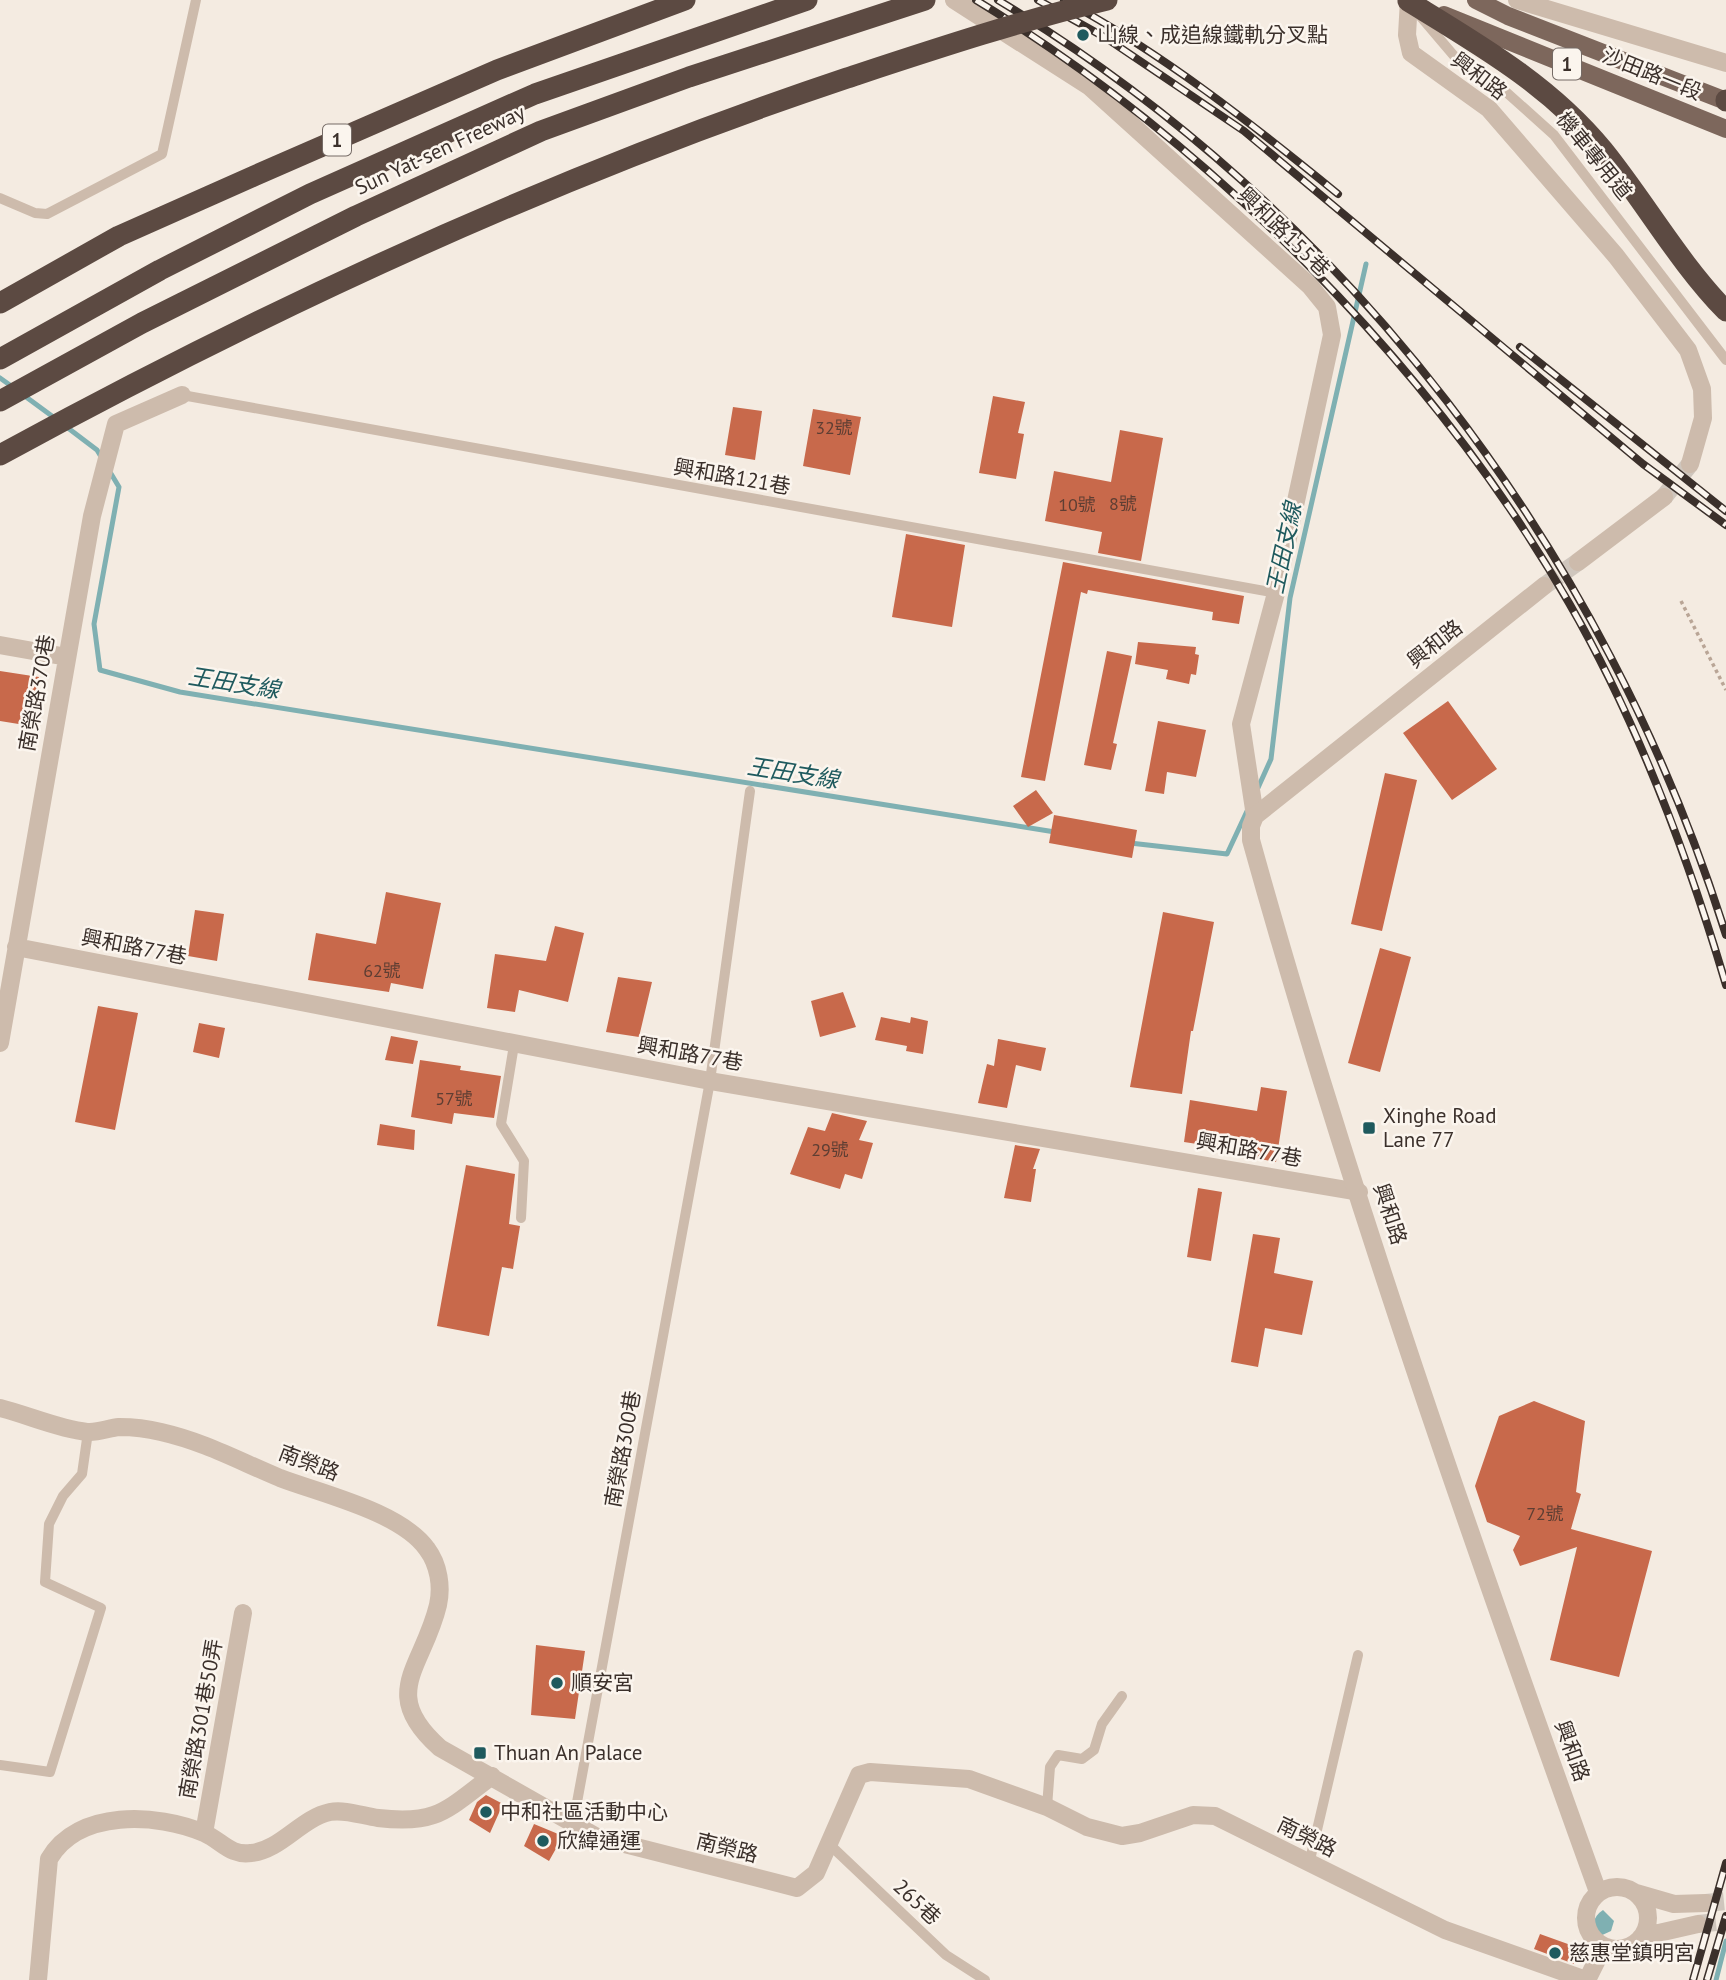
<svg xmlns="http://www.w3.org/2000/svg" width="1726" height="1980" font-family="'PT Sans','Noto Sans TC',sans-serif">
<rect width="100%" height="100%" fill="#f4ebe1"/>
<!-- water -->
<path fill="#7fb0b2" d="M1603 1910 1614 1921 1611 1931 1598 1937C1592 1926 1592 1917 1603 1910Z"/>
<g fill="none" stroke-linecap="round" stroke-linejoin="round">
<!-- stream -->
<path stroke="#7fb0b2" stroke-width="5" d="M0 378 14 388
M22 394 56 419
M64 425 97 450 103 460
M110 472 119 487 94 624 100 670 180 692 1055 832
M1257 790 1271 759 1290 598 1366 264
M1130 843 1227 854 1248 809
M1716 1980 1726 1941"/>
</g>
<!-- building -->
<path fill="#c8694b" d="M993 396 1025 402 1018 433 1024 434 1016 479 979 473Z
M733 407 762 411 755 460 725 455Z
M813 409 861 417 850 475 803 466Z
M1120 430 1163 438 1141 561 1098 553 1102 532 1045 521 1054 471 1111 482Z
M906 534 965 545 952 627 892 617Z
M1063 562 1244 596 1239 624 1212 620 1213 612 1088 590 1087 594 1081 592 1045 781 1021 777Z
M1138 642 1196 647 1195 654 1199 655 1196 675 1191 674 1189 684 1166 679 1168 670 1135 664Z
M1107 651 1132 656 1113 743 1117 744 1111 770 1084 765Z
M0 671 39 677 31 726 0 721Z
M1448 701 1497 769 1452 800 1403 733Z
M1158 721 1206 730 1196 777 1167 772 1164 794 1145 791Z
M1385 773 1417 780 1382 931 1351 924Z
M1036 790 1053 813 1028 827 1013 806Z
M1054 815 1137 830 1132 858 1049 843Z
M386 892 441 903 423 989 391 983 389 992 308 980 316 933 376 944Z
M195 910 224 914 217 961 188 956Z
M1163 912 1214 922 1193 1031H1191L1182 1094 1130 1087Z
M555 926 584 933 568 1002 519 990 515 1012 487 1008 495 954 546 961Z
M1380 948 1411 957 1380 1072 1348 1063Z
M618 977 652 982 639 1037 606 1032Z
M843 992 856 1027 820 1037 811 1001Z
M98 1006 138 1013 115 1130 75 1122Z
M881 1017 910 1023 911 1017 928 1021 923 1054 906 1051 907 1046 875 1040Z
M199 1023 225 1028 219 1058 193 1052Z
M391 1036 418 1041 413 1064 385 1060Z
M998 1039 1046 1048 1041 1071 1016 1065 1007 1108 978 1103 987 1064 994 1066Z
M420 1060 461 1066 460 1070 501 1076 494 1118 454 1113 452 1124 411 1117Z
M1261 1087 1287 1091 1276 1162 1249 1157 1250 1152 1184 1142 1190 1100 1257 1111Z
M832 1113 867 1121 859 1140 873 1143 862 1179 845 1174 840 1189 790 1174 808 1127 825 1131Z
M380 1124 415 1130 414 1150 377 1145Z
M1015 1145 1040 1149 1033 1169H1036L1031 1202 1004 1198Z
M466 1165 515 1174 509 1224 520 1226 513 1269 502 1267 489 1336 437 1326Z
M1198 1188 1222 1192 1211 1261 1187 1257Z
M1253 1234 1280 1238 1274 1273 1313 1281 1302 1335 1265 1328 1258 1367 1231 1362Z
M1534 1401 1585 1421 1576 1492 1581 1494 1571 1529 1652 1551 1619 1677 1550 1660 1577 1547 1520 1566 1513 1550 1520 1536 1487 1522 1475 1486 1499 1416Z
M536 1645 585 1651 575 1719 531 1715Z
M486 1795 503 1804 490 1833 469 1820 477 1802Z
M534 1824 563 1836 549 1861 524 1846Z
M1540 1934 1579 1948 1574 1964 1534 1949Z"/>
<g fill="none" stroke-linecap="round" stroke-linejoin="round">
<!-- tertiary-tunnel -->
<path stroke="#cfc6bd" stroke-width="18" stroke-dasharray="18 9" stroke-linecap="butt" d="M1664 497 1690 464
M1544 586 1578 562
M1706 1903 1726 1901
M1698 1924 1726 1921"/>
<!-- path -->
<path stroke="#b9a596" stroke-width="3.5" stroke-dasharray="3.5 3.5" stroke-linecap="butt" d="M1681 601 1726 690"/>
<!-- service -->
<path stroke="#cdbbac" stroke-width="10" d="M1421 17 1455 57 1486 74 1554 135 1726 360
M0 198 35 213 47 214 162 154 196 0
M182 395 1276 593
M514 1045 501 1124 524 1161 521 1218
M0 1765 50 1772 101 1608 45 1582 49 1524 63 1496 82 1474 88 1432
M1047 1807 1050 1767 1058 1755 1082 1759 1094 1750 1102 1724 1122 1696
M573 1824 710 1081 750 791
M829 1844 946 1955 985 1980
M1309 1864 1358 1655"/>
<!-- minor -->
<path stroke="#cdbbac" stroke-width="18" d="M954 0 1090 87 1310 286 1327 307 1332 335 1276 593 1241 724 1255 816
M1517 0 1726 63
M0 645 67 657
M16 947 710 1081 1359 1192
M0 1043 92 516 116 424 182 395
M0 1408C28 1415 59 1429 87 1432 98 1433 109 1428 119 1427 132 1427 149 1429 161 1432 205 1442 239 1461 280 1478 322 1494 401 1512 427 1549 439 1565 442 1587 438 1605 423 1668 378 1693 440 1748L597 1837 797 1888 816 1873 859 1775 870 1772 969 1779 1047 1807 1087 1827 1122 1836 1140 1833 1193 1815 1215 1816 1445 1930 1586 1980
M204 1833 243 1613
M38 1980 49 1859C78 1809 157 1813 204 1833 222 1841 230 1856 251 1853 281 1850 301 1818 330 1812 345 1809 363 1816 378 1818 438 1825 446 1810 492 1776"/>
<!-- tertiary -->
<path stroke="#cdbbac" stroke-width="18" d="M1409 0 1407 35 1411 53 1489 109 1616 256 1688 350 1702 389 1703 418 1690 464
M1578 562 1664 497
M1544 586 1255 816 1251 826V840C1350 1196 1473 1545 1598 1892
M1586 1918a31 31 0 1 1 62 0a31 31 0 1 1-62 0Z
M1636 1893 1674 1904 1706 1903
M1641 1937 1698 1924
M1587 1980 1604 1946"/>
<!-- primary -->
<path stroke="#7d675c" stroke-width="18" d="M1476 0 1508 16 1726 101
M1444 15 1726 129"/>
<!-- motorway -->
<path stroke="#5c4a42" stroke-width="21" d="M1408 1C1478 44 1550 85 1603 150 1645 202 1679 263 1726 311
M1726 100V101
M0 303 119 236 254 176 497 70 685 0
M0 359 160 270 310 194 535 94 807 0
M0 401 142 323 356 216 541 131 689 77 925 0"/>
<defs>
<path id="rail" d="M976 0C1209 142 1433 366 1569 603 1638 723 1687 853 1726 985
M998 0C1345 208 1605 550 1726 935
M1038 0 1106 38 1244 131 1643 464 1726 525
M1064 0C1163 54 1251 123 1338 194
M1520 347 1726 511
M1693 1980 1726 1863
M1707 1980 1726 1916"/>
</defs>
<!-- rail casing -->
<use href="#rail" stroke="#3b302b" stroke-width="8"/>
<!-- rail -->
<use href="#rail" stroke="#fbf5ee" stroke-width="5" stroke-dasharray="16" stroke-linecap="butt"/>
<!-- motorway-bridge -->
<path stroke="#5c4a42" stroke-width="21" d="M0 455C271 307 554 176 847 78 932 50 1019 21 1107 0"/>
</g>
<!-- markers -->
<g fill="#1f5a5e" stroke="#fbf5ee" stroke-width="2.5">
<circle cx="1083" cy="35" r="7"/>
<rect x="1362" y="1121" width="14" height="14" rx="3.5"/>
<circle cx="557" cy="1683" r="7"/>
<rect x="473" y="1746" width="14" height="14" rx="3.5"/>
<circle cx="486" cy="1812" r="7"/>
<circle cx="543" cy="1841" r="7"/>
<circle cx="1555" cy="1953" r="7"/>
</g>
<g text-anchor="middle" stroke-width="5" stroke-linejoin="round" paint-order="stroke">
<!-- number labels -->
<g font-size="18" fill="#5e3e33">
<text x="834" y="434">32號</text>
<text x="1123" y="510">8號</text>
<text x="1077" y="511">10號</text>
<text x="382" y="977">62號</text>
<text x="454" y="1105">57號</text>
<text x="830" y="1156">29號</text>
<text x="1545" y="1520">72號</text>
</g>
<!-- shield labels -->
<g fill="#fbf5ee" stroke="#756b66" stroke-width="2">
<rect x="1553" y="48.5" width="28" height="31" rx="5"/>
<rect x="323" y="124.5" width="28" height="31" rx="5"/>
</g>
<g font-size="19" font-weight="bold" fill="#3b302b">
<text x="1567" y="71">1</text>
<text x="337" y="147">1</text>
</g>
<!-- poi labels -->
<g font-size="21" fill="#3b302b" stroke="#fbf5ee" text-anchor="start">
<text x="1097" y="42">山線、成追線鐵軌分叉點</text>
<text x="1383" y="1123">Xinghe Road<tspan x="1383" dy="24">Lane 77</tspan></text>
<text x="571" y="1690">順安宮</text>
<text x="494" y="1760">Thuan An Palace</text>
<text x="500" y="1819">中和社區活動中心</text>
<text x="557" y="1848">欣緯通運</text>
<text x="1569" y="1960">慈惠堂鎮明宮</text>
</g>
<!-- street labels -->
<g font-size="21" fill="#3b302b" stroke="#fbf5ee">
<text transform="translate(1652 74) rotate(22)" y="7">沙田路一段</text>
<text transform="translate(1479 76) rotate(37)" y="7">興和路</text>
<text transform="translate(440 150) rotate(-25)" y="7">Sun Yat-sen Freeway</text>
<text transform="translate(1594 156) rotate(51)" y="7">機車專用道</text>
<text transform="translate(1284 232) rotate(44)" y="7">興和路155巷</text>
<text transform="translate(732 477) rotate(10)" y="7">興和路121巷</text>
<text transform="translate(1435 644) rotate(-38)" y="7">興和路</text>
<text transform="translate(37 693) rotate(-80)" y="7">南榮路370巷</text>
<text transform="translate(134 947) rotate(11)" y="7">興和路77巷</text>
<text transform="translate(690 1054) rotate(10)" y="7">興和路77巷</text>
<text transform="translate(1249 1150) rotate(10)" y="7">興和路77巷</text>
<text transform="translate(1390 1214) rotate(72)" y="7">興和路</text>
<text transform="translate(623 1449) rotate(-80)" y="7">南榮路300巷</text>
<text transform="translate(309 1463) rotate(21)" y="7">南榮路</text>
<text transform="translate(201 1719) rotate(-80)" y="7">南榮路301巷50弄</text>
<text transform="translate(1572 1751) rotate(70)" y="7">興和路</text>
<text transform="translate(1307 1837) rotate(26)" y="7">南榮路</text>
<text transform="translate(727 1848) rotate(14)" y="7">南榮路</text>
<text transform="translate(917 1902) rotate(43)" y="7">265巷</text>
</g>
<!-- water labels -->
<g font-size="23" font-style="italic" fill="#1f5a5e" stroke="#fbf5ee">
<text transform="translate(1284 548) rotate(-78)" y="8">王田支線</text>
<text transform="translate(234 683) rotate(9)" y="8">王田支線</text>
<text transform="translate(793 773) rotate(9)" y="8">王田支線</text>
</g>
</g>
</svg>
